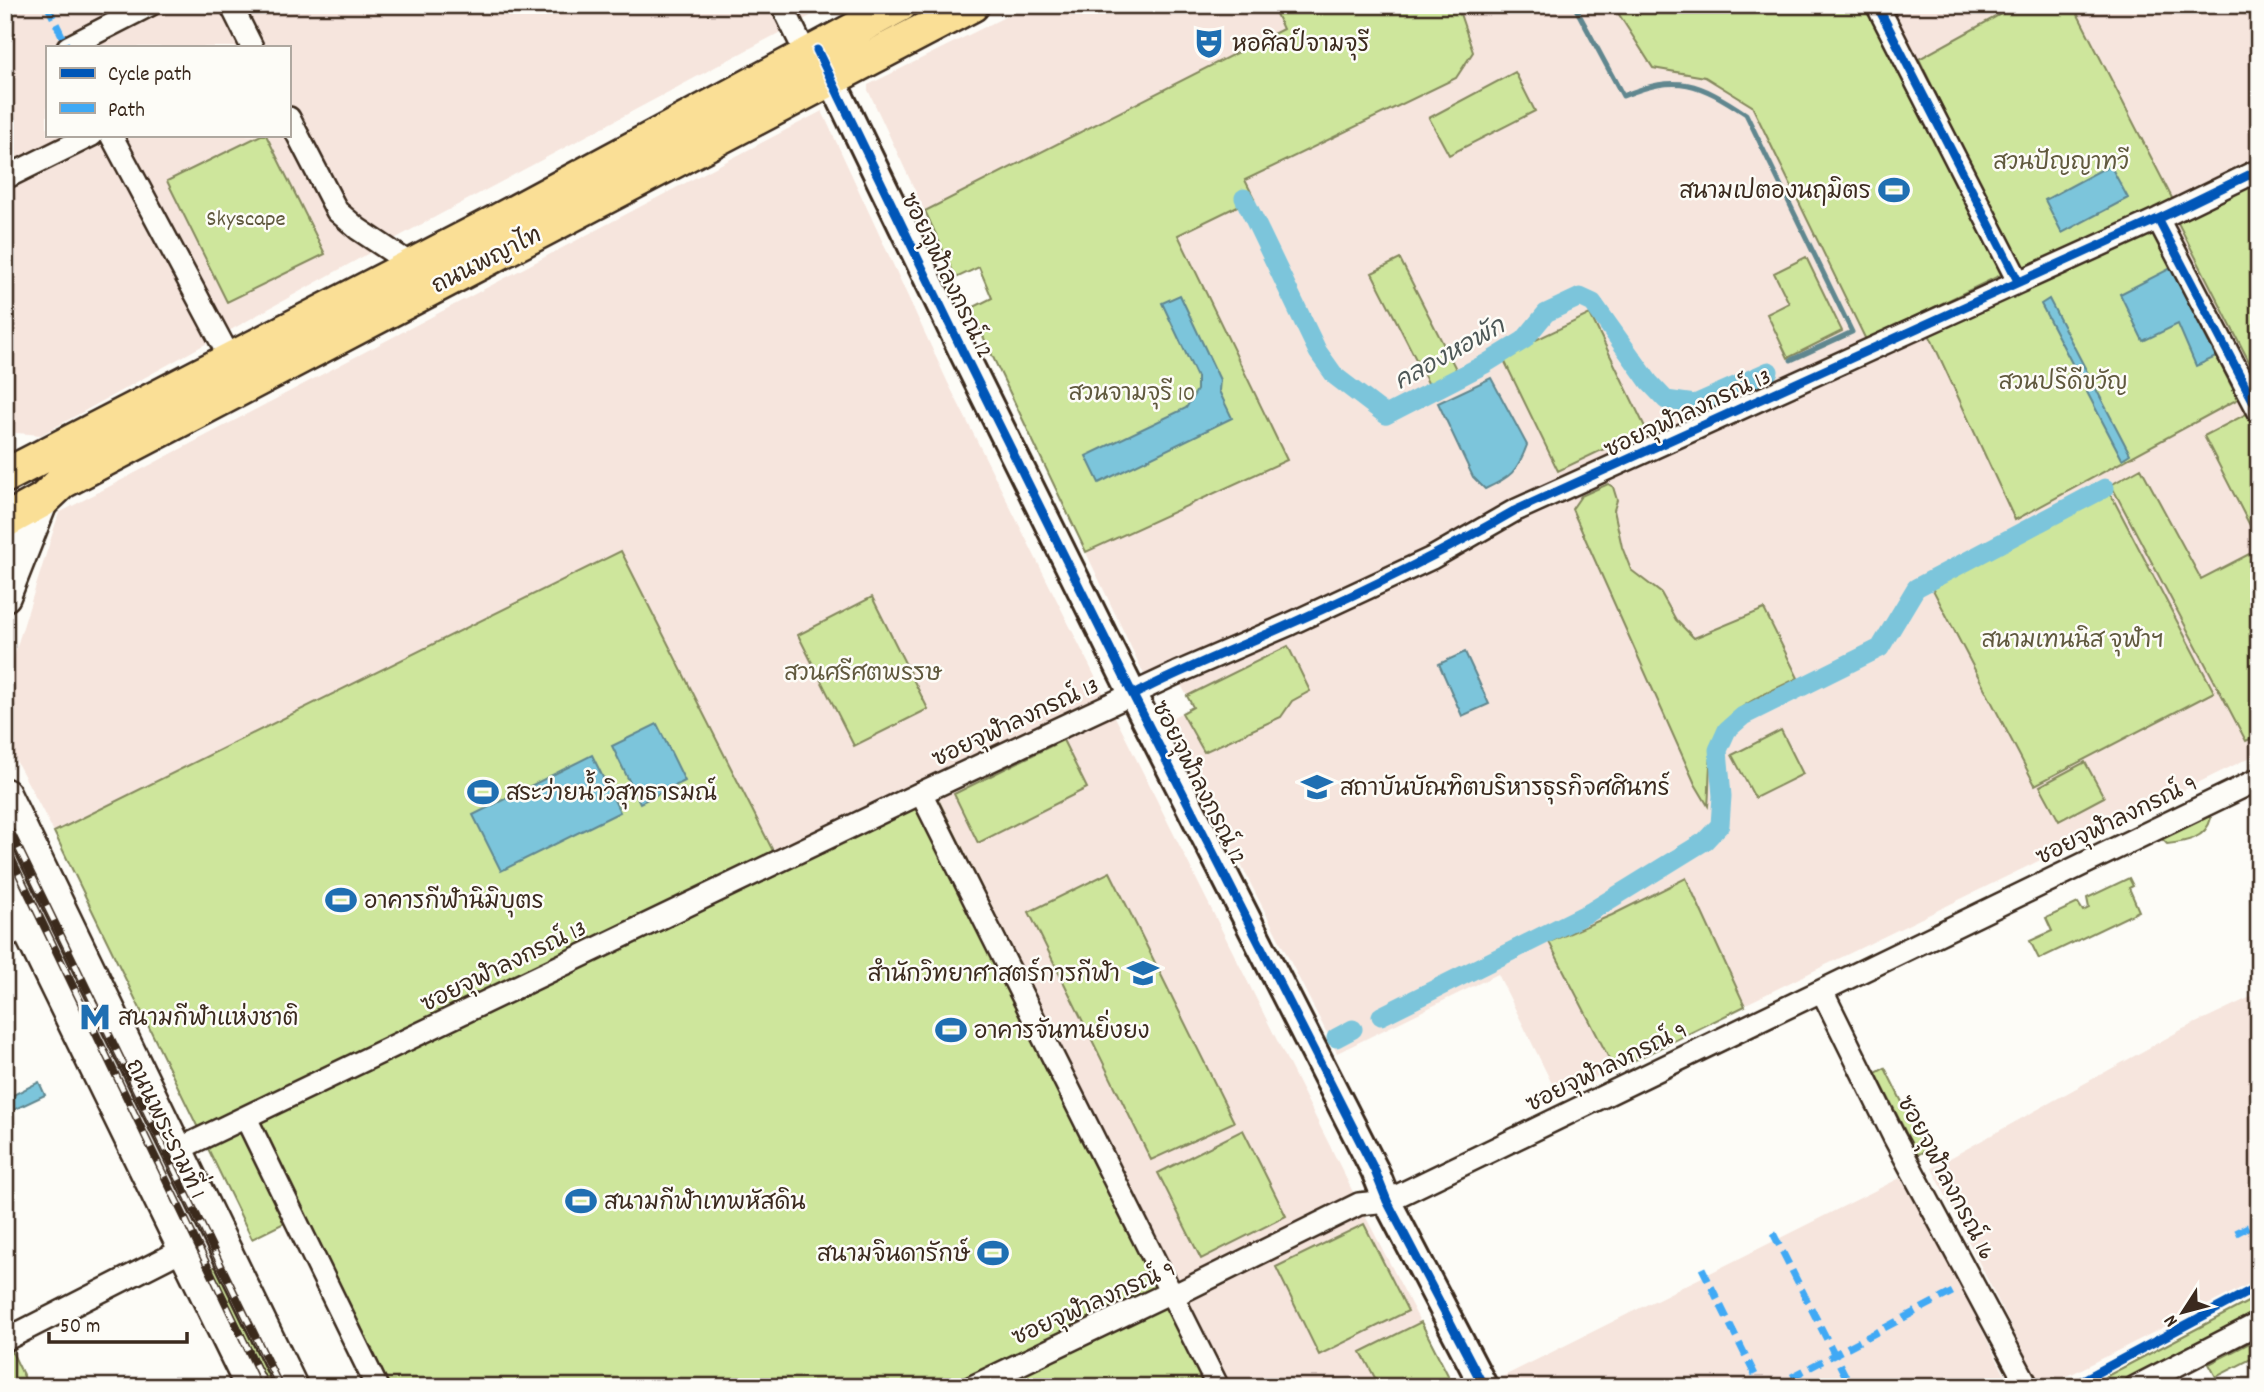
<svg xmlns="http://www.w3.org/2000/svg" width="2264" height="1392" font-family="Dekko,'Playpen Sans Thai',sans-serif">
<rect width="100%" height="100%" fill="#fdfcf7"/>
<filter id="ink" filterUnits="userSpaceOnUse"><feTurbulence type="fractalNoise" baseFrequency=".0143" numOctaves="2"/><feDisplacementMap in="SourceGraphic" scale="14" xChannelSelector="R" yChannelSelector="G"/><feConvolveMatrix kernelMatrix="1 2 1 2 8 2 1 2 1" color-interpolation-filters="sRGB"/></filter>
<g filter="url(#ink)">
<!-- built -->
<path fill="#f6e5dd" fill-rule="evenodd" d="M5 5H831L409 231 41 435 5 432ZM47 47H289V135H47Z
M1029 5H2259V753L1558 1096 1498 974 1337 1053 1167 720 1193 707 1176 676 1151 689 970 309 992 298 979 267 956 278 868 90V85Z
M822 111 948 383 1359 1204 1454 1387H1228L929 781 774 853 621 552 54 832 5 740V684L59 513Z
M2259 993V1279L2046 1387H2041L1932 1168 2183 1029Z
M1904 1176 2011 1387H1492L1490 1383Z"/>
<!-- green -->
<path fill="#cee69c" stroke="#84885d" stroke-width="2" d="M1272 5H1457L1473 52 1456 78 1245 180 1254 198 1178 235 1287 460 1086 552 970 309 992 298 979 267 956 278 925 211 1283 29Z
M1613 5H1869L2005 273 1866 340 1752 106 1705 77 1653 68Z
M2017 5H2073L2173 200 2023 272 1919 59Z
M1515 72 1535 111 1449 155 1429 118Z
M261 135H266L325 254 227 302 167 181Z
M2259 180V381L2177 221Z
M2152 230 2238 399 2015 520 1928 332Z
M1806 257 1842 331 1788 358 1767 314 1789 303 1774 273Z
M1400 259 1458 373 1430 387 1372 273Z
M1590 314 1646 429 1558 471 1502 356Z
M2250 412 2259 430V543L2204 436Z
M2141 468 2201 579 2259 549V735L2246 741 2111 485Z
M1608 484 1613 487 1617 500 1614 510 1622 547 1631 570 1661 593 1676 620 1694 638 1764 609 1798 678C1764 695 1726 706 1713 746 1708 763 1710 788 1708 806L1695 784 1572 509 1581 496Z
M2110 493 2214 692 2035 785 1931 586Z
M621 551 774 853 929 781 1228 1387H371L286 1222 252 1239 54 832Z
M872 597 928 709 854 746 798 635Z
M1288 646 1310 691 1292 701 1281 717 1204 752 1182 713 1193 707 1187 696Z
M1781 730 1803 774 1755 798 1732 755Z
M1063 740 1087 788 978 843 954 794Z
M2085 762 2104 797 2059 821 2040 786Z
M2208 816 2211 818C2206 839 2185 842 2167 844L2162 839Z
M1110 872 1234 1122 1151 1160 1029 912Z
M1686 878 1745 1006 1615 1070 1549 942 1612 915Z
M2129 878 2133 886 2129 888 2139 911 2039 959 2030 941 2052 931 2046 918 2078 903 2083 911 2089 908 2087 898Z
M1885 1068 1926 1150 1917 1155 1876 1073Z
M1243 1130 1286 1216 1201 1259 1158 1173Z
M1364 1224 1408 1311 1319 1355 1276 1267Z
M225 1262 285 1387H262L206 1271Z
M2259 1296V1311L2115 1387H2086Z
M1421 1322 1454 1387H1380L1361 1352Z
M2259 1338V1355L2216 1377 2209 1364Z
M12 1352 29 1387H5V1356Z"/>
<!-- water -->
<path fill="#7bc5db" stroke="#61878f" stroke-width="2" d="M2110 165 2128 198 2062 233 2045 200Z
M2171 268 2216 357 2196 366 2178 324 2143 341 2120 294Z
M1180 295 1220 380 1219 391 1232 418 1099 483 1086 456 1186 408 1197 390V377L1162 303Z
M2049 299 2130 454 2122 459 2041 304Z
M1491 378 1527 445C1517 472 1511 477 1485 489L1473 477 1438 403Z
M1465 652 1489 704 1462 716 1439 664Z
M657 724 685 781 640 803 612 746Z
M592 755 620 812 501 871 473 815Z
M39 1082 45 1095 5 1114V1099Z"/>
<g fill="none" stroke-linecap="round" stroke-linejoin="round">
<!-- stream -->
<path stroke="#61878f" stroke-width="5" d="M1574 5 1623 96C1678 73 1699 83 1746 114L1852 332 1791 360"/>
<!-- canal -->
<path stroke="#7bc5db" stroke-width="19" d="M1244 198 1318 352 1335 376 1386 415 1485 364 1524 340 1546 313 1580 297 1593 303 1649 382 1666 400 1695 404 1769 371
M1381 1016 1590 912 1705 841 1720 825 1722 796 1718 750 1727 730 1743 716 1880 648 1916 588 2105 488
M1336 1038 1353 1029"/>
<defs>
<path id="minor" d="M231 5 252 47
M782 5 807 56
M1877 5 2018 281
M68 47 150 5
M289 118 337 211 358 229 412 265
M111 135 231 360
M5 178 92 135
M2158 219 2259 412
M921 793 1218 1387
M5 938 27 927
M1822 991 1894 1137 2028 1387
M246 1118 377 1387
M177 1150 921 793 1177 673 1290 624 1432 558 1514 511 2158 219 2259 170
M5 1340 184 1249
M972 1387 1171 1292H1181L1359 1204 1387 1201 2259 779
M2135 1387 2259 1323"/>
<path id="tertiary" d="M824 64 963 352 1133 695 1375 1171 1387 1201 1484 1387"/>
<path id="secondary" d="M5 596 43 500
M5 794 292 1387
M5 883 251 1387"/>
<path id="primary" d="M5 476 498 221 900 5
M5 521 43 500 62 482 972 5"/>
</defs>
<!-- minor casing -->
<use href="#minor" stroke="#3b2a1e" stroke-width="26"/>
<!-- tertiary casing -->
<use href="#tertiary" stroke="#3b2a1e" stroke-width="32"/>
<!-- secondary casing -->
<use href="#secondary" stroke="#3b2a1e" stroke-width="35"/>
<!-- primary casing -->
<use href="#primary" stroke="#3b2a1e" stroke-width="38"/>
<!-- minor -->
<use href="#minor" stroke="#fdfcf7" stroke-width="21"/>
<!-- tertiary -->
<use href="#tertiary" stroke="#fdfcf7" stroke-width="26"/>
<!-- secondary -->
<use href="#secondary" stroke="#fdfcf7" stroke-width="30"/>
<!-- primary -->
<use href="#primary" stroke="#fadf96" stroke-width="33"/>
<defs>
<path id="rail" d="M5 820 280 1387
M5 845 266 1387"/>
</defs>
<!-- rail casing -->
<use href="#rail" stroke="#3b2a1e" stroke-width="8"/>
<!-- rail -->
<use href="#rail" stroke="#fdfcf7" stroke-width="5" stroke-dasharray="16" stroke-linecap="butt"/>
<!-- quiet -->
<path stroke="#3fa9f5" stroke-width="7" stroke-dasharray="14 7" stroke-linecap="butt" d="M47 5 67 46
M1773 1233 1851 1387
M2236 1233 2254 1224 2259 1234
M1702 1268 1761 1387
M1773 1387 1958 1289"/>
<defs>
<path id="cycleway" d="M1877 5 2018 281
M817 50 963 352 1133 695 1375 1171 1387 1201 1484 1387
M2158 219 2259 412
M1133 695C1184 668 1237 648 1290 624 1366 590 1442 553 1514 511L2158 219 2259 170
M2070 1387 2259 1286"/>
</defs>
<!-- cycleway casing -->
<use href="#cycleway" stroke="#fdfcf7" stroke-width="13"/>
<!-- cycleway -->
<use href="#cycleway" stroke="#0057b8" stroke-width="9"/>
</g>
</g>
<!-- icons -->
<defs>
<symbol id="theatre-bare" viewBox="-9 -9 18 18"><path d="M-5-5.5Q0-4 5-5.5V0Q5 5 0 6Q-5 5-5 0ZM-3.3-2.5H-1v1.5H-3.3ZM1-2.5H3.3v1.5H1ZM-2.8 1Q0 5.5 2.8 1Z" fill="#1f6fb2" stroke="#fdfcf7" stroke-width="2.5" paint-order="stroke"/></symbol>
<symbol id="stadium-bare" viewBox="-9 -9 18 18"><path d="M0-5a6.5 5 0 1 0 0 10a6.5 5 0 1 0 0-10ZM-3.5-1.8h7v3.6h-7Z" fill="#1f6fb2" stroke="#fdfcf7" stroke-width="2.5" paint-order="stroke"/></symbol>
<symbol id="university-bare" viewBox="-9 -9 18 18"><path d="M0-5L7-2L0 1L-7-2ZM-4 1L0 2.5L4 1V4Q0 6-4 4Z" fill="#1f6fb2" stroke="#fdfcf7" stroke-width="2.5" paint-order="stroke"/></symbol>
<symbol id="metro-bare" viewBox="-9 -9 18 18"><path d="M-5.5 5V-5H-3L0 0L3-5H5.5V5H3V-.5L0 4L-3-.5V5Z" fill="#1f6fb2" stroke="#fdfcf7" stroke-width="2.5" paint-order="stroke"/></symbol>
</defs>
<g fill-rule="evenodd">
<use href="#theatre-bare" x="1187" y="21" width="44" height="44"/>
<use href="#stadium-bare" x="1872" y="168" width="44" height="44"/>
<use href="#university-bare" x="1295" y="765" width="44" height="44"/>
<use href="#stadium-bare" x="461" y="770" width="44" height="44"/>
<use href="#stadium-bare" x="319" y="878" width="44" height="44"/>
<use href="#university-bare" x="1121" y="951" width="44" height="44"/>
<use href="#metro-bare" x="73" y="995" width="44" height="44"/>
<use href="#stadium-bare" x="929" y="1008" width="44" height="44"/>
<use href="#stadium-bare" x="559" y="1179" width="44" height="44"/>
<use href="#stadium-bare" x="971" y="1231" width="44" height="44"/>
</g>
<g text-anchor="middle" stroke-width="5" stroke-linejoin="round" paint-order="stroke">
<!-- poi labels -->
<g font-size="23" fill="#3b2a1e" stroke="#fdfcf7" text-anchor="start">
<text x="1232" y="51">หอศิลป์จามจุรี</text>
<text x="1871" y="198" text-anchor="end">สนามเปตองนฤมิตร</text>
<text x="1340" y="795">สถาบันบัณฑิตบริหารธุรกิจศศินทร์</text>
<text x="506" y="800">สระว่ายน้ำวิสุทธารมณ์</text>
<text x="364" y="908">อาคารกีฬานิมิบุตร</text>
<text x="1120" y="981" text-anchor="end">สำนักวิทยาศาสตร์การกีฬา</text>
<text x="118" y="1025">สนามกีฬาแห่งชาติ</text>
<text x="974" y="1038">อาคารจันทนยิ่งยง</text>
<text x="604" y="1209">สนามกีฬาเทพหัสดิน</text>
<text x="970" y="1261" text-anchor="end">สนามจินดารักษ์</text>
</g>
<!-- park labels -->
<g font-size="23" fill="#60593e" stroke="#fdfcf7">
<text x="2061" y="169">สวนปัญญาทวี</text>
<text x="246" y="225">Skyscape</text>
<text x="2063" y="389">สวนปรีดีขวัญ</text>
<text x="1132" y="400">สวนจามจุรี 10</text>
<text x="2073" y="647">สนามเทนนิส จุฬาฯ</text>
<text x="863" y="680">สวนศรีศตพรรษ</text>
</g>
<!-- street labels -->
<g font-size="23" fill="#3b2a1e" stroke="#fdfcf7">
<text transform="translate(486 259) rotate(-27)" y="8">ถนนพญาไท</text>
<text transform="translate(948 275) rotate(64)" y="8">ซอยจุฬาลงกรณ์ 12</text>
<text transform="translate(1687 412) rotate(-25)" y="8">ซอยจุฬาลงกรณ์ 13</text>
<text transform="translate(1015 721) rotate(-25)" y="8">ซอยจุฬาลงกรณ์ 13</text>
<text transform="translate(1200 782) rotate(63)" y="8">ซอยจุฬาลงกรณ์ 12</text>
<text transform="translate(2116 819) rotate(-26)" y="8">ซอยจุฬาลงกรณ์ 9</text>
<text transform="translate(503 965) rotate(-26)" y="8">ซอยจุฬาลงกรณ์ 13</text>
<text transform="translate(1606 1066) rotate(-26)" y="8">ซอยจุฬาลงกรณ์ 9</text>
<text transform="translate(167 1128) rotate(64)" y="8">ถนนพระรามที่ 1</text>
<text transform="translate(1947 1177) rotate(62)" y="8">ซอยจุฬาลงกรณ์ 16</text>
<text transform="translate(1093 1302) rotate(-24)" y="8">ซอยจุฬาลงกรณ์ 9</text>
</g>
<!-- water labels -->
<g font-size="24" font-style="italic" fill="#4e5857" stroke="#fdfcf7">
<text transform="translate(1449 353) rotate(-29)" y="8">คลองหอพัก</text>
</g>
</g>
<!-- margin -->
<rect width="2264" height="1392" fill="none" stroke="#fdfcf7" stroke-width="28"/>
<rect x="14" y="14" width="2236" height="1364" fill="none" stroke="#3b2a1e" stroke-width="2.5" filter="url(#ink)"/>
<!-- legend -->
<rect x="46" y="46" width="245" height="91" fill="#fdfcf7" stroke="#afa8a0" stroke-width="2"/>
<rect x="60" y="68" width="35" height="10" fill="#0057b8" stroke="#afa8a0" stroke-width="2"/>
<text x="108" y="80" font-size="21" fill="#3b2a1e">Cycle path</text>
<rect x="60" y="103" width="35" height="10" fill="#3fa9f5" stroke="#afa8a0" stroke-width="2"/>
<text x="108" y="116" font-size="21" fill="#3b2a1e">Path</text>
<!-- north arrow -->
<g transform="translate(2183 1312) rotate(234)" stroke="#fdfcf7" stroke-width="5" paint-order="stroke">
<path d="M0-5L12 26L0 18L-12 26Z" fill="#3b2a1e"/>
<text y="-10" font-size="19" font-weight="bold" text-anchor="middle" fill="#3b2a1e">N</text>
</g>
<!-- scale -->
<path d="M49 1332v10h138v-10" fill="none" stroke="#3b2a1e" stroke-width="3.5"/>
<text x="60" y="1332" font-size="21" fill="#3b2a1e" stroke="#fdfcf7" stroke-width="5" paint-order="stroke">50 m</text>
</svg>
